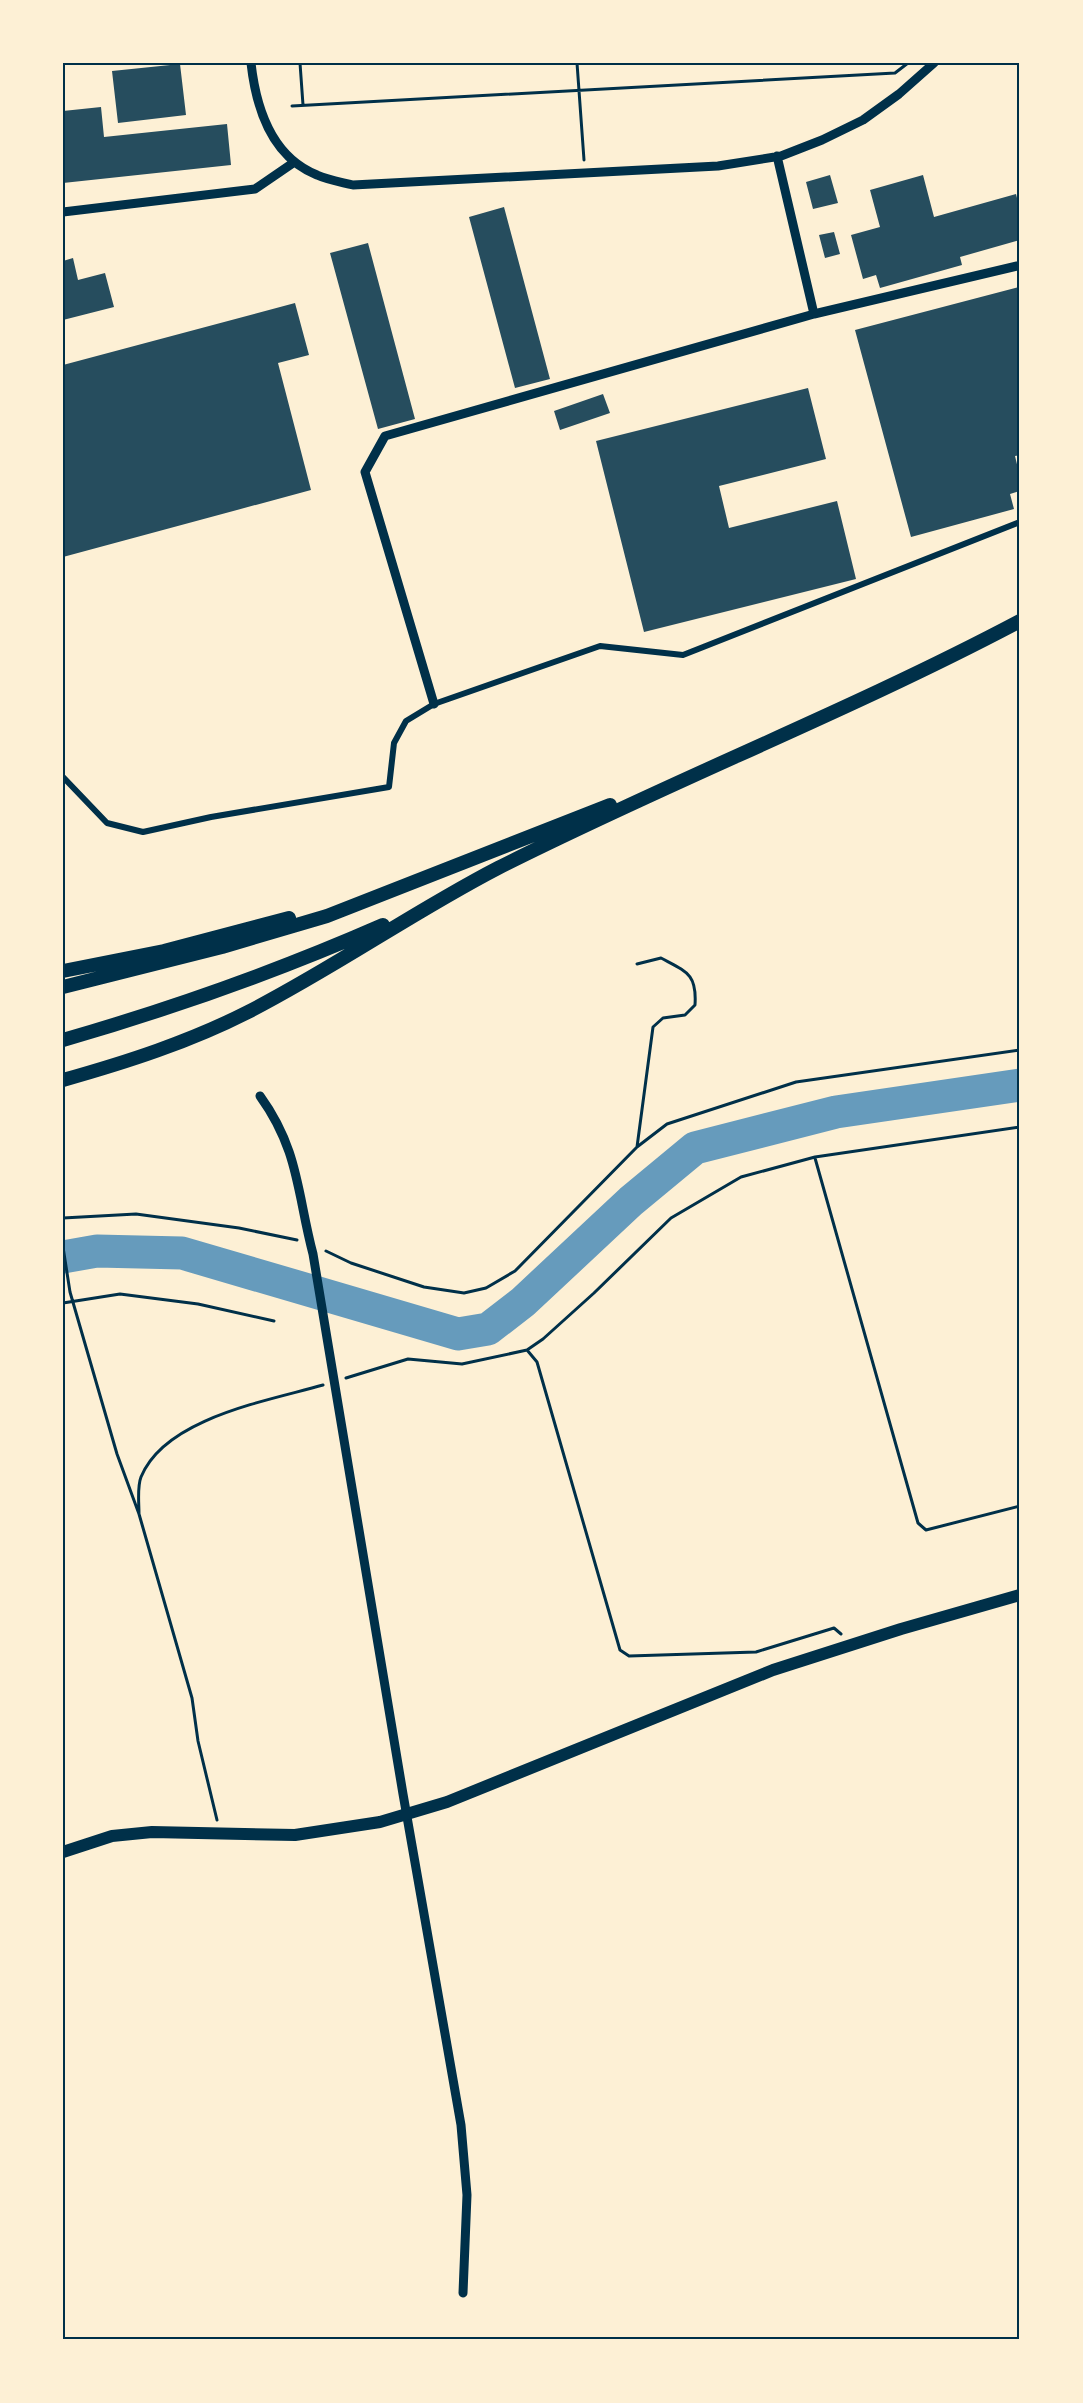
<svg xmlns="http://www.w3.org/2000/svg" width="1083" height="2403" font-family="Karla,sans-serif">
<rect width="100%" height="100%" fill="#fdf0d5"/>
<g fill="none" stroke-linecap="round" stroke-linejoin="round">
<!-- river -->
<path stroke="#669bbc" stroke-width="33" d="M63 1257 97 1251 182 1253 458 1334 488 1329 523 1302 631 1201 695 1148 836 1112 1020 1085"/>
</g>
<!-- building -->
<path fill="#264d5e" d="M180 64 186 115 118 123 112 71Z
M101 107 104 137 227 124 231 165 63 183V111Z
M830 175 838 203 813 209 806 182Z
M923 175 934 217 1016 194 1020 210V240L960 257 962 265 880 288 876 275 863 279 851 235 880 227 870 190Z
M504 207 550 379 515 388 469 217Z
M834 232 840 254 825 258 819 235Z
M368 243 415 419 378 429 330 253Z
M73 258 78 280 105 273 114 307 63 320V261Z
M1019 287 1020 455 1015 456 1020 477V491L1010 494 1014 509 911 537 855 330Z
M295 303 309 355 278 363 311 490 63 557V365Z
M808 388 826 459 719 486 729 528 837 501 856 579 644 632 596 441Z
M603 394 610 413 560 430 554 411Z"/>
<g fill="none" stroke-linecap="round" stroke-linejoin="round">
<!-- path -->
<path stroke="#003049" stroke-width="3" d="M300 63 303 105
M577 63 584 160
M292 106 895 73 908 63
M637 1147 653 1027 663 1018 685 1015 695 1005C697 974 687 972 661 958L637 964
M815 1158 918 1523 926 1530 1020 1506
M63 1218 136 1214 239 1228 297 1240
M63 1247 70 1292 117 1454 139 1514 192 1698 198 1741 217 1820
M326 1251 351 1263 424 1287 464 1293 486 1288 515 1271 637 1147 667 1124 796 1082 1020 1050
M63 1303 120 1294 198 1304 274 1321
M527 1350 537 1362 620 1650 629 1656 756 1652 834 1628 841 1634
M346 1378 408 1359 462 1364 527 1350 543 1339 594 1293 671 1218 741 1177 815 1157 1020 1127
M139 1514C139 1503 137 1487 141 1477 165 1418 267 1401 323 1385"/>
<!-- minor -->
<path stroke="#003049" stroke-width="6" d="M63 777 107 823 143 832 211 817 389 787 394 743 406 721 434 704 600 646 683 655 1020 522"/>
<!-- tertiary -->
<path stroke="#003049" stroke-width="9" d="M251 63C256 108 272 157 317 175 328 180 341 182 353 185L718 166 781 156 822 140 863 120 899 94 934 63
M777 156 814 314
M63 212 255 189 293 163
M434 704 365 472 385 436 814 314 1017 266
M260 1096C299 1150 297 1193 313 1254L403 1794 461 2125 467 2195 463 2293"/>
<!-- trunk -->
<path stroke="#003049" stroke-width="12" d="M63 1852 112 1836 152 1832 295 1835 380 1822 447 1802 773 1670 901 1629 1020 1595"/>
<!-- motorway -->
<path stroke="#003049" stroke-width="14" d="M63 971 164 951 289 918
M63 987 222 947 327 916 610 805
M63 1040C174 1008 278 971 383 925
M63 1080C127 1062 189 1042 248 1012 334 968 413 912 498 868 670 781 850 711 1020 621"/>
</g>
<!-- border -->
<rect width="1083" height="2403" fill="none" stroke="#fdf0d5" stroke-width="129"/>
<rect x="64" y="64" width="954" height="2274" fill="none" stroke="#003049" stroke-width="2"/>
</svg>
